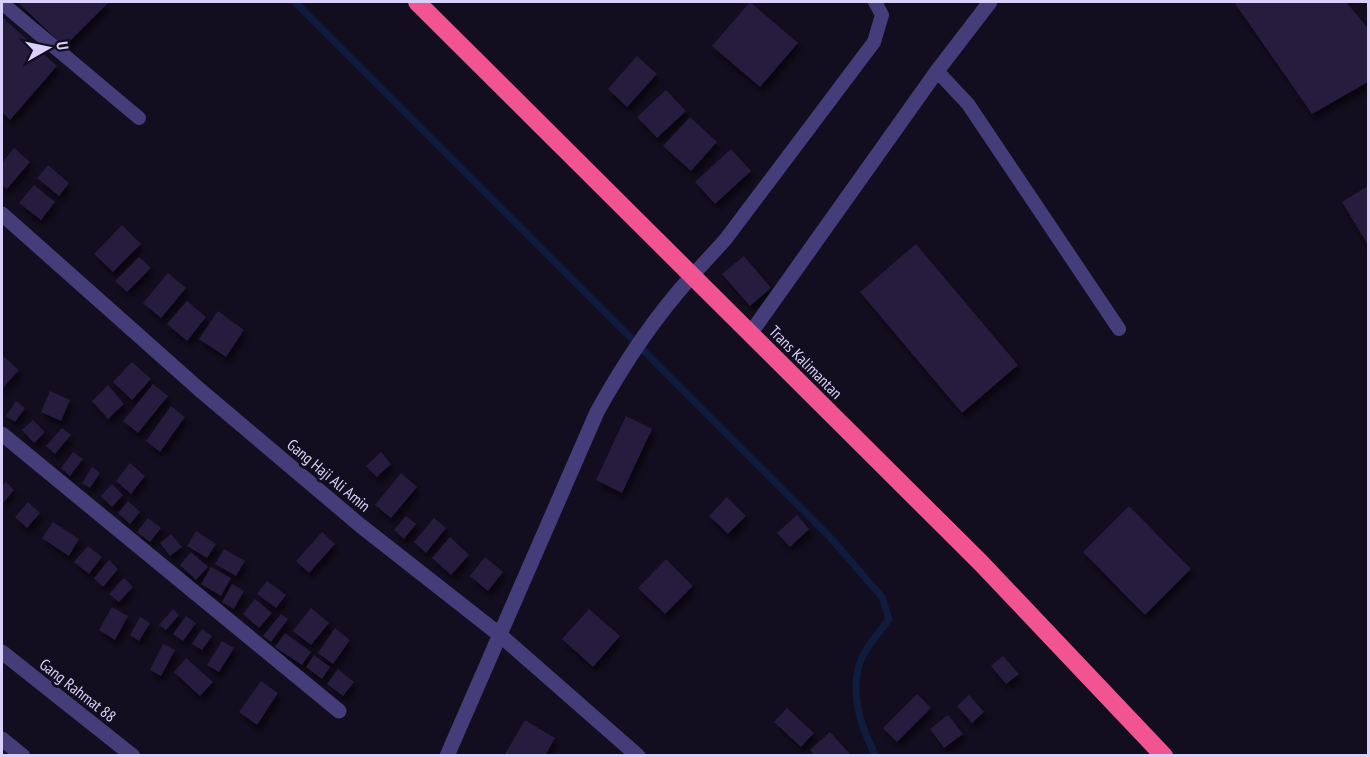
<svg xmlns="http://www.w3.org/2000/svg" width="1370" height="757" font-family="'PT Sans Narrow',sans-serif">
<defs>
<filter id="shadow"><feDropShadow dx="3.5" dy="6" stdDeviation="3" flood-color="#0009"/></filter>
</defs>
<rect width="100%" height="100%" fill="#130e1f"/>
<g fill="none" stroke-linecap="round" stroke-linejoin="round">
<!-- stream -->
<path stroke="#0f1c3d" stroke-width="7" d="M295 2 828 535 882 597 889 619C881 631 868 644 862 657 848 690 860 726 876 756"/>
</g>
<!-- building -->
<path fill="#261c3e" filter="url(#shadow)" d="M18 2H109L64 47Z
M750 2 798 43 760 87 712 46Z
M1234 2H1346L1368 28V82L1312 114Z
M2 17 57 66 10 120 2 112Z
M637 56 657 74 627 107 608 89Z
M666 90 686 111 657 138 637 117Z
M690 117 717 142 691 171 663 146Z
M14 148 30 162 7 189 2 185V163Z
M731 149 751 171 715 204 695 182Z
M48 165 69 183 59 196 37 178Z
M34 185 55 202 41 220 19 203Z
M1368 186V245L1342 202Z
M122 225 141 244 113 272 94 254Z
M916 244 1018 365 962 413 860 292Z
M744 256 771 288 750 306 722 274Z
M139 257 151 268 127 292 115 281Z
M168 273 186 288 161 318 143 303Z
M187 301 206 317 187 341 167 324Z
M218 311 244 330 226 357 199 339Z
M2 355 19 370 2 389Z
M132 362 151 379 132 400 113 382Z
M153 384 168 396 138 433 123 421Z
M108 385 124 404 108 419 92 401Z
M50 391 70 400 61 421 41 412Z
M16 401 25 408 15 422 6 416Z
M171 406 185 417 160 452 146 441Z
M626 416 652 429 622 493 596 480Z
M33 420 45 432 34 443 22 430Z
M62 428 71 435 55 454 46 446Z
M73 452 83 459 70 476 61 468Z
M381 452 391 464 377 477 366 466Z
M130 463 145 476 131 494 116 481Z
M92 467 100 473 90 488 82 483Z
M401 473 417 487 391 518 375 505Z
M6 482 14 490 2 504V486Z
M112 484 123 495 112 507 101 496Z
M727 497 746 516 728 534 709 516Z
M128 501 140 512 130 524 118 513Z
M28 502 40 513 27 528 15 517Z
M1129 506 1191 569 1145 615 1083 552Z
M797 515 809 529 790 547 777 533Z
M406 516 416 524 404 539 394 530Z
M148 518 161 528 150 542 137 532Z
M434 518 446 528 426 553 414 542Z
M53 522 79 539 69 556 42 538Z
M196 531 216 544 207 558 187 546Z
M322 532 335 544 309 573 296 561Z
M171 534 182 547 170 556 160 543Z
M450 537 469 555 451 575 432 558Z
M88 546 102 557 89 574 74 562Z
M224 549 245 561 236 576 215 564Z
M191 552 208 567 196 580 180 565Z
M485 557 503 572 488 591 470 576Z
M666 559 693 586 665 614 638 588Z
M109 560 118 569 103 587 94 578Z
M211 567 231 578 221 596 201 584Z
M124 578 133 587 119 602 109 594Z
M267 581 286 595 276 608 257 594Z
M232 584 244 591 234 609 222 602Z
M255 599 272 613 259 628 243 614Z
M112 607 128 616 115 640 99 630Z
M311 608 329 623 311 645 293 631Z
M173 609 179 615 166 630 159 625Z
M589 609 620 636 593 667 562 639Z
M281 614 288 619 271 642 263 636Z
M186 616 196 623 183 641 173 634Z
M140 617 150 623 139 641 130 635Z
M335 628 350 640 333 664 318 653Z
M202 629 212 636 202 650 192 644Z
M285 633 311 652 302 665 275 647Z
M222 641 234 648 219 672 207 665Z
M163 644 175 650 161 676 150 670Z
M314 655 330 667 322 679 306 667Z
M1003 656 1019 674 1006 684 991 666Z
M186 658 213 682 200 696 174 672Z
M338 669 354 682 343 696 327 684Z
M261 681 278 693 257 725 239 712Z
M917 694 931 708 897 742 883 728Z
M969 695 984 712 972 723 957 706Z
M787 708 814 733 801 747 774 722Z
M948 715 963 734 944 748 930 729Z
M525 720 555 738 545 756H504Z
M830 732 850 754 849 756H815L810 750Z"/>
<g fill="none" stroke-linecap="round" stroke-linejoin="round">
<!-- lane -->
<path stroke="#453d7a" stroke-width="14" d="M2 3 139 118
M937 71 968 104 1119 329
M691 277 725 240 874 42 882 15 875 2"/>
<!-- street -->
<path stroke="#453d7a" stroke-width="15" d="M2 214 200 390 361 526 500 635 638 756
M750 334 937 71 990 2
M2 434 339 711
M2 652 133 756
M2 739 23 756
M447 756 597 412C624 363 654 318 691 277"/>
<!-- highway -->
<path stroke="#f25491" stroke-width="18" d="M417 2 981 563 1164 756"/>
</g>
<g text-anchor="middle" stroke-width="6" stroke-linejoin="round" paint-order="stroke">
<!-- street labels -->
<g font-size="16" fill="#d9d0fb" stroke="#130e1f">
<text transform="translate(806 362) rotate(45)" y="6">Trans Kalimantan</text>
<text transform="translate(329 475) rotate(40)" y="6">Gang Haji Ali Amin</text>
<text transform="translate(78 690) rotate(38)" y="6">Gang Rahmat 88</text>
</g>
</g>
<!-- border -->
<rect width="1370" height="757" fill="none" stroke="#d9d0fb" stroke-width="6"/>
<!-- north arrow -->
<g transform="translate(48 48) rotate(81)" stroke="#130e1f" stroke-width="4.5" paint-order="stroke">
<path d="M0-4.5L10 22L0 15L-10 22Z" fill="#d9d0fb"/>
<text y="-9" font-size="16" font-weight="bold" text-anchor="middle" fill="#d9d0fb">U</text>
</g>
</svg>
